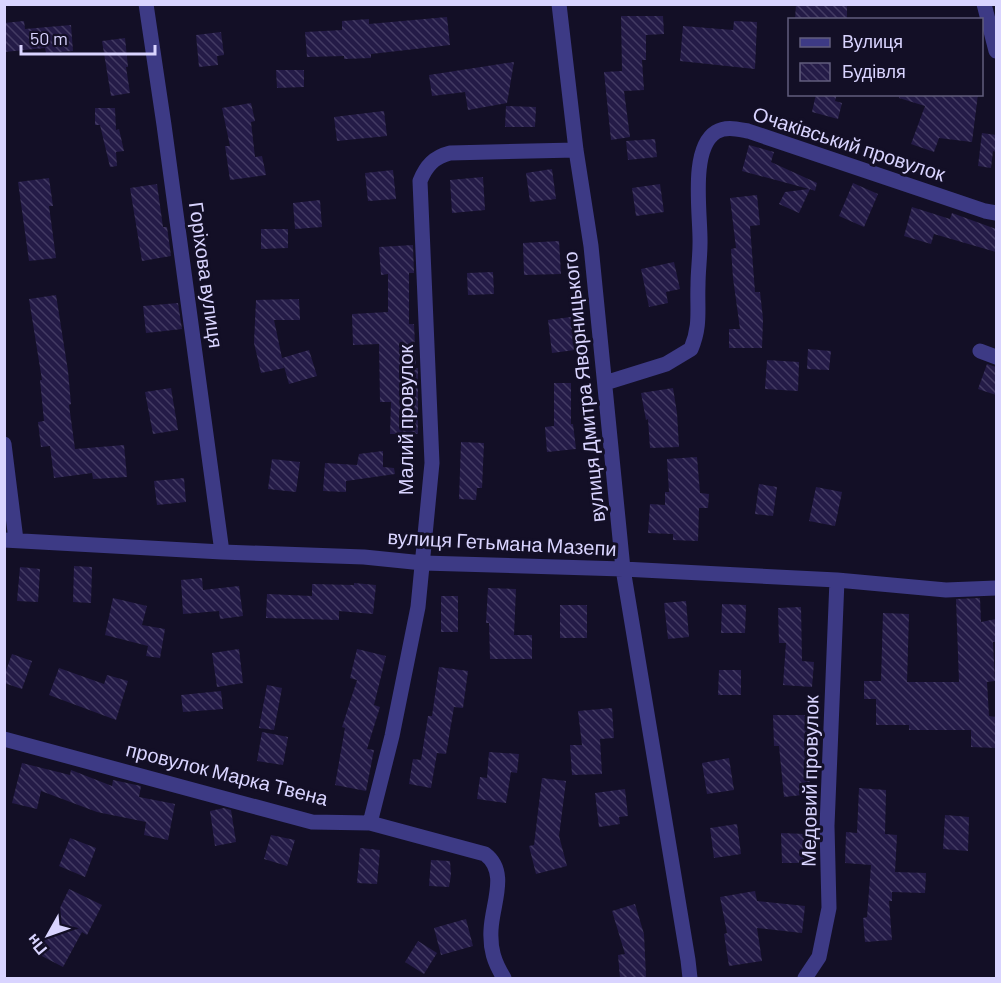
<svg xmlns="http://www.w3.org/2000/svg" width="1001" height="983" font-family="Barlow,sans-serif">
<defs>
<pattern id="building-back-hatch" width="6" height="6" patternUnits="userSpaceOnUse" patternTransform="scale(1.5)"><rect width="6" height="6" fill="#241b47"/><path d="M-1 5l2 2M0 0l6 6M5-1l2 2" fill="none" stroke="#433b63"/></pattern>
</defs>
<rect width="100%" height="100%" fill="#130f26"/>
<!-- building -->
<path fill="url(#building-back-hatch)" d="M796 4H847V20H795Z
M621 16H663L664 34 646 35V60H642L644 90 624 91 630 137 611 140 604 72 622 71Z
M447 17 450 45 371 54V58L344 59V56L307 57 305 32 342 30V21L369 19V24Z
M24 21 25 29 71 25 73 51 46 53 45 48 4 52V23Z
M734 21 757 22 755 69 680 61 683 26 733 30Z
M221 32 224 55 217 56 218 65 199 67 196 35Z
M125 38 128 67H126L130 93 111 96 102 41Z
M514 62 507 103 468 110 465 92 432 96 429 75Z
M276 70H304V87L277 88Z
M816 94H837L835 101 842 103 838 119 812 112Z
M899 94H978L972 142 939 138 934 152 911 144 925 106 899 98Z
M251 103 255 121 251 122 255 157 262 156 266 175 230 180 225 146H230L222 108Z
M506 106 536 107 535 127H505Z
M95 108H115L116 130 119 129 124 151 116 152 117 166 110 167 100 125H95Z
M384 111 387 136 337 141 334 117Z
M982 133 996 135V152L993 151 991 168 978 166Z
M655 139 657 157 628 160 626 141Z
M749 145 774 152 771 162 817 183 815 191 810 189 799 213 779 204 785 192 809 189 742 171Z
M552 169 556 199 530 202 526 173Z
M393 170 396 199 368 201 365 173Z
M483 177 485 210 452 213 450 180Z
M49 178 53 206H49L56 258 29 261 18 182Z
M853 183 878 194 864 227 839 216Z
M157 184 163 227H167L171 256 142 261 130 188Z
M660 184 664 212 636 216 632 188Z
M757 195 760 225 750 226 755 292H760L763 319 762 348H729V329H740L733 278 731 249 736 248 730 198Z
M320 200 322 227 295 229 293 203Z
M912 207 950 219 952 213 996 229V252L934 234 931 244 904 236Z
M261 229H288V248L261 249Z
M559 241 561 274 524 275 523 243Z
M413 245 414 273H409V324H414L416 368H418V434H390L391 402H380L379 344 353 345 352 314 388 312V274L381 275 379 247Z
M674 262 680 289 666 292 668 303 649 307 641 269Z
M493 272 494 294 468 295 467 273Z
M56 295 68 371 71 404 69 405 75 449 124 445 127 477 93 479 92 473 54 478 50 446 41 447 38 422 44 421 40 380H42L29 299Z
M299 299 300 320H274L282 358 309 350 317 376 289 384 283 363 284 368 261 373 254 343 256 300Z
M178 303 182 329 146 333 143 306Z
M571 317 575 350 552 353 548 320Z
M808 349 831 351 829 370 807 369Z
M767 360 799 362 798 391 765 389Z
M987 364 996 367V395L978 389Z
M554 383H571V424H573L576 449 547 452 545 427 554 426Z
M171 388 178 430 153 434 145 392Z
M673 388 677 413 679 447 650 448 648 419 646 420 641 393Z
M461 442 484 443 482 488H477L476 500 459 499Z
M383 451V467L394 468 395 474 346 481V492L323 491 325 463 357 465 359 454Z
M697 457 700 493 709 494 708 508H699L698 541 673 540V534L648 533 650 504 665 505V492H669L667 459Z
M272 459 300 462 296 492 268 489Z
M184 478 186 502 157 505 154 481Z
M759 484 777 487 773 516 755 514Z
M816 487 842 492 835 526 809 521Z
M74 566 92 567 91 603 73 602Z
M20 567 40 569 38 602 17 601Z
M202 578 203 590 239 586 243 616 220 619 219 611 183 614 181 580Z
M354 583 376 585 373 614 339 611V620L266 618 267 594 312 596V584L354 585Z
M488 588 516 589 514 635H532V659H490L489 623H486Z
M441 596H458V632H441Z
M113 598 147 606 142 625 165 629 160 658 146 656 148 646 105 635Z
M980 598 981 622 996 619V642H993L995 681 987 682 989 716 996 717V748L971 747V730H909V725H876V699H864V681H881L883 613 909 614 907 682H959L956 599Z
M686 601 689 637 668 639 664 603Z
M722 604 746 605 745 633H721Z
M560 605H587V638H560Z
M801 607 802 661 814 662 812 687 783 685 786 643H779L778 608Z
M239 649 243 683 217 687 212 653Z
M357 649 386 656 374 705 380 707 367 749 374 750 366 791 335 785 345 728 342 727 357 680 350 678Z
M12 654 32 661 22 689 4 683V676Z
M439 667 468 671 463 708 454 707 446 754 437 753 431 788 409 784 413 759 421 760 428 716H432Z
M59 668 104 684 107 675 128 681 116 720 49 695Z
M719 670H741V695H718Z
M267 685 282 688 274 730 259 728Z
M221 691 223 709 183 712 181 695Z
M612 708 614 738 600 739 602 774 572 775 570 745H582L578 711Z
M773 715H808L807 746 811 794 784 797 779 746H774Z
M262 732 288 737 283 765 257 761Z
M489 752 519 754 517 773 511 772 506 803 477 799 480 777 487 778Z
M729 758 734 790 707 794 702 763Z
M22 763 70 775 71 770 112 786 113 780 141 786 139 797 175 804 168 840 144 835 146 822 97 812 41 791 37 809 12 803Z
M542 778 566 781 559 836 567 866 536 874 529 846 534 845Z
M859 788 886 790 885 834 897 835 895 872 926 873 925 893 892 892V901H889L892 940 865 942 863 918 867 917 871 865 845 863 846 832 857 833Z
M625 789 628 816 619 817 620 824 599 827 595 793Z
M224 808 231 810 236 842 215 846 210 811Z
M945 815 969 817 968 851 943 849Z
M737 824 741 854 714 858 710 828Z
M781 833 805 834V863H782Z
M271 835 295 840 287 866 264 859Z
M70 838 96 848 85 877 59 866Z
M360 848 380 850 377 884 357 883Z
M431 860 450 861 451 875 449 887 429 886Z
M69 889 102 905 87 935 82 932 63 967 38 954Z
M755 891 757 901 805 906 802 933 757 928 762 961 729 966 724 934 727 933 720 897Z
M635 904 644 934 646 977 620 978 618 955 625 954 612 911Z
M466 919 473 946 441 955 434 928Z
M418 941 437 953 424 974 405 962Z"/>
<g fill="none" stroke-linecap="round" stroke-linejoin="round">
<!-- minor -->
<path stroke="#3d3a85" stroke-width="15" d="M146 4 164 125 222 552
M559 4 576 150 591 246 623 569 688 960 690 978
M984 4 996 51
M980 351 996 357
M605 383 666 364 691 349C701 325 697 310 698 285 698 271 700 257 700 244 701 217 689 149 716 132 726 126 737 129 748 131L985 211 996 213
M4 444 16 540
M4 540 222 552 364 557 423 563 623 569 837 580 946 590 996 588
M4 739 312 822 370 823 485 854C509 872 492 904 491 930 490 949 494 962 504 978
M370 823 392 736 418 607 432 463 420 181C426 166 434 157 450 153L576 150
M805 978 819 957 829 908 827 826 837 580"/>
</g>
<g text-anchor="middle" stroke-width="6" stroke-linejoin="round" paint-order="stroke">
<!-- street labels -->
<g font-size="20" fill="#d9d4ff" stroke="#130f26">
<text transform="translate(849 144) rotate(18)" y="7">Очаківський провулок</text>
<text transform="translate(206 275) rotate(82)" y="7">Горіхова вулиця</text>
<text transform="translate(584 387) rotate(-96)" y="7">вулиця Дмитра Яворницького</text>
<text transform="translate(406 420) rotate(-90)" y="7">Малий провулок</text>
<text transform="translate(502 543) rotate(3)" y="7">вулиця Гетьмана Мазепи</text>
<text transform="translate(227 774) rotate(14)" y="7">провулок Марка Твена</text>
<text transform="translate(810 781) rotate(-89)" y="7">Медовий провулок</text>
</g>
</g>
<!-- border -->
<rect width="1001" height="983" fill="none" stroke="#d9d4ff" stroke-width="12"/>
<!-- legend -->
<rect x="788" y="18" width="195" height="78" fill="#130f26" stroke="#625e7d" stroke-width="1.5"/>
<rect x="800" y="38" width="30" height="9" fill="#3d3a85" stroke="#625e7d" stroke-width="1.5"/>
<text x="842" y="48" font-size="18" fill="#d9d4ff">Вулиця</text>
<rect x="800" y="63" width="30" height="18" fill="url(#building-back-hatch)" stroke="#625e7d" stroke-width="1.5"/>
<text x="842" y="78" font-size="18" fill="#d9d4ff">Будівля</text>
<!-- north arrow -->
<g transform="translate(48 935) rotate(230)" stroke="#130f26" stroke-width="4.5" paint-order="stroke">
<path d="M0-4.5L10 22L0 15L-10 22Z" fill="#d9d4ff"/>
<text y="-9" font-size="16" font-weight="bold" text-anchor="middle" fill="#d9d4ff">Пн</text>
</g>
<!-- scale -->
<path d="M21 45v9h134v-9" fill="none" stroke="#d9d4ff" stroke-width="3"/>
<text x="30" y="45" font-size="18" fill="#d9d4ff" stroke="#130f26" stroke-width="4.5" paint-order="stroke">50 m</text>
</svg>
